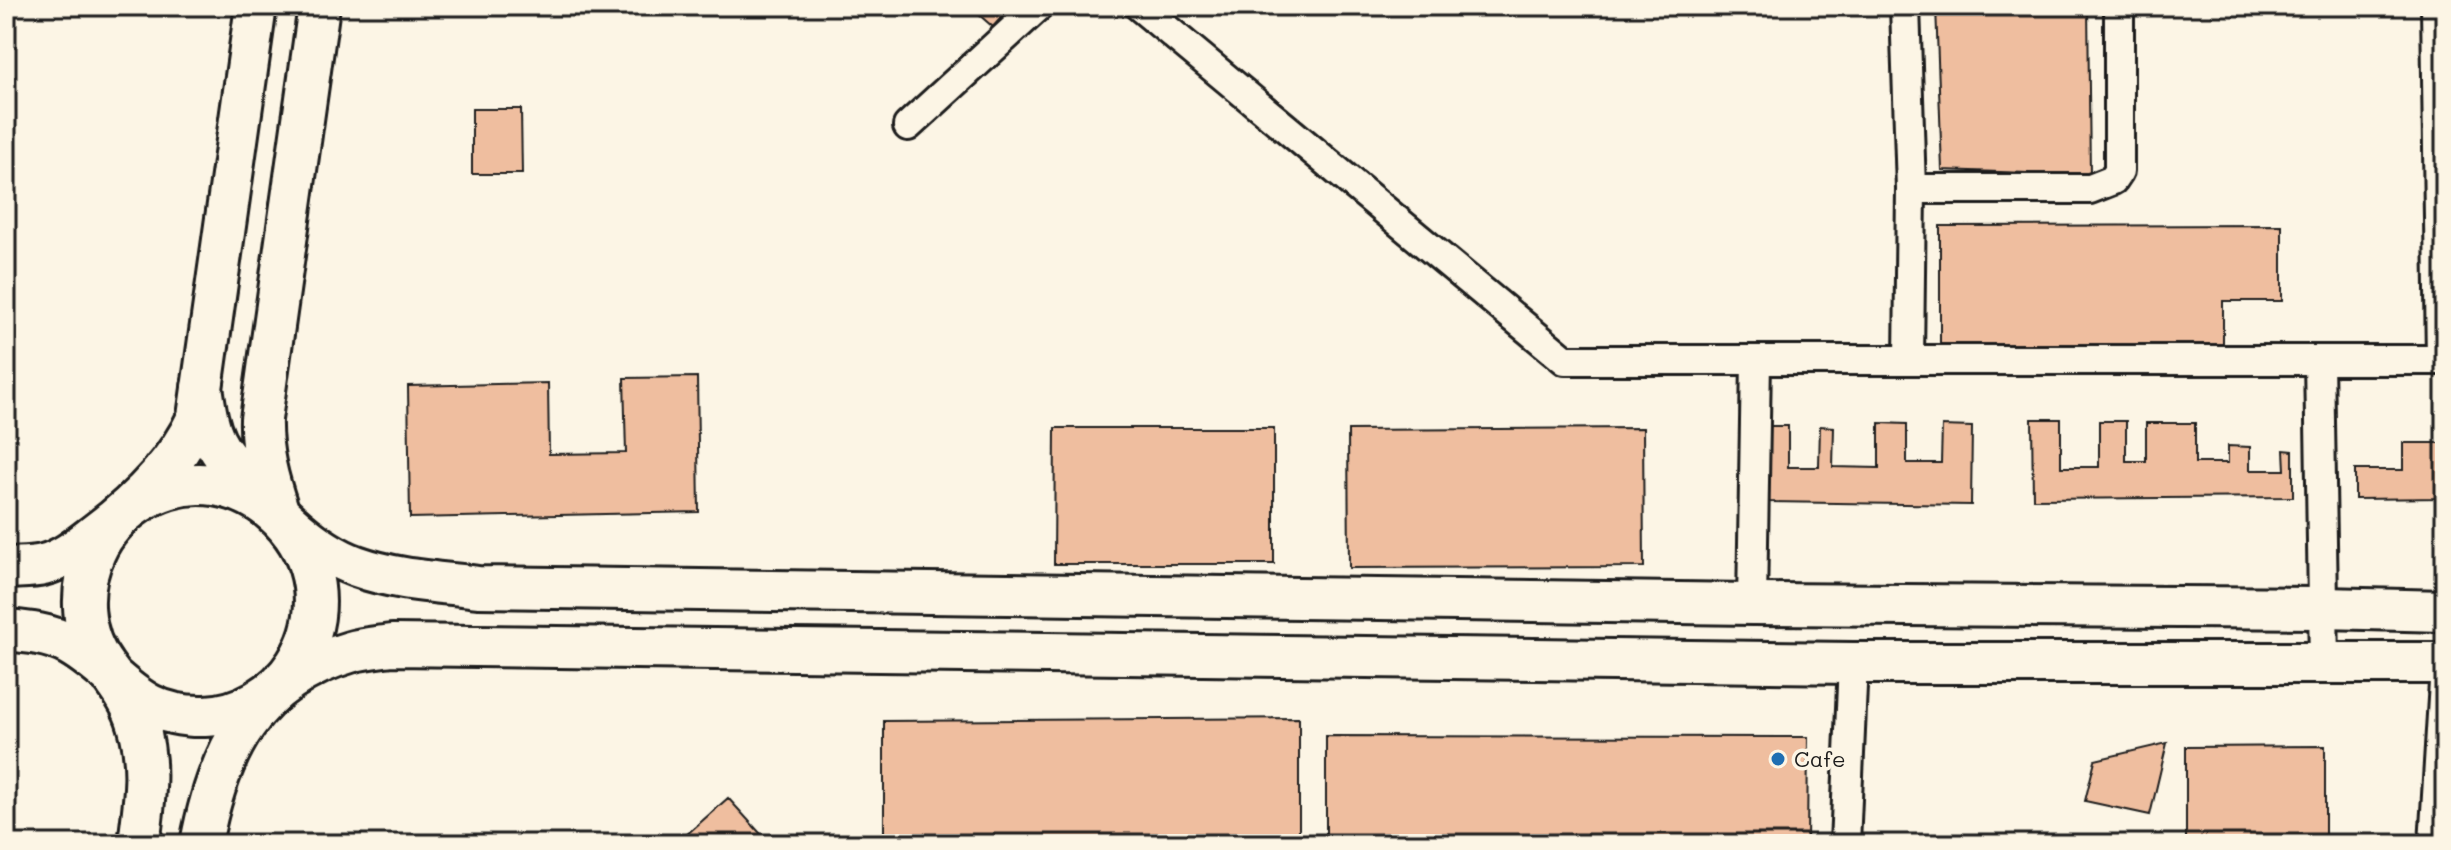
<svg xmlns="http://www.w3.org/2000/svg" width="2451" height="850" font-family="Mali,sans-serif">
<rect width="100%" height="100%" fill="#fcf5e5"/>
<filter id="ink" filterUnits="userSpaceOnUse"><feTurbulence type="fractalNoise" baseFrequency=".0125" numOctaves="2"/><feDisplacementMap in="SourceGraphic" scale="16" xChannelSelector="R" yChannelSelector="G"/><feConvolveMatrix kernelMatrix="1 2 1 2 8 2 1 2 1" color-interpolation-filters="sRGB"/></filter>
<g filter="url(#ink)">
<!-- building -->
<path fill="#efbe9f" stroke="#1c1c1c" stroke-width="2" d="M969 6H1011L993 27Z
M1936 6H2088L2090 175 1942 170Z
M472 109H521L522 174H472Z
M2282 225V301H2223V375L1940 376V226Z
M697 377 699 512 410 518 408 386 548 383 549 454 626 453 624 378Z
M2032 419H2061V467H2099V421H2126V461H2146V423H2195V463H2228V446L2250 447V470H2285L2284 450 2293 451V497L2033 499Z
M1879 423 1907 424V463H1941L1942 426 1972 427 1971 505 1767 502 1768 426H1788V467H1819L1820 426 1834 427 1833 467 1879 468Z
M1055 428H1274V564H1054Z
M1643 428 1644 567 1349 568 1348 430Z
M2403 443H2443L2445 498 2355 499V470H2403Z
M1299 718V844H884V721Z
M1326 736 1808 737 1807 844H1326Z
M2167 743 2150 815 2085 801 2095 760Z
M2325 746V844H2186V747Z
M728 798 770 844H676Z"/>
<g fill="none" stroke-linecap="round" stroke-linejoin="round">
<defs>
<path id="street" d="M1139 6 1565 360H2445
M1905 6 1911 189 1909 360
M2436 6 2441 360
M908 126 1039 6
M1911 189H2090L2113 180 2119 171V6
M2319 360 2324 664
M1752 604 1756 360
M1845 844 1853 663
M2434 844 2445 666"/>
<path id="secondary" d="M202 387C205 406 207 424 215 441 222 456 234 467 246 479 276 512 314 551 356 566 395 580 437 582 478 587L1752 604 2324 608 2445 611
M278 510C268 480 260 451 261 419L319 6
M6 568C18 567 32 568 43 565 64 560 80 546 97 533 138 502 176 465 198 417L256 6
M6 630C28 632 50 634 70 645 122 675 135 718 205 716 241 715 277 694 296 664 362 560 242 436 138 503 120 515 104 532 95 552 78 589 80 634 105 667 118 685 132 702 138 724 151 766 144 802 139 844
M201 844C218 751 254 680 350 652 363 648 378 647 392 645L1853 663H2445"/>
</defs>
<!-- street casing -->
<use href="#street" stroke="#1c1c1c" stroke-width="34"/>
<!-- secondary casing -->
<use href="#secondary" stroke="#1c1c1c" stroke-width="46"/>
<!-- street -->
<use href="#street" stroke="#fcf5e5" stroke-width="28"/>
<!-- secondary -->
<use href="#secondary" stroke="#fcf5e5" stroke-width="40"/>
</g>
</g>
<!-- markers -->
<circle fill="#1f6fb2" stroke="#fcf5e5" stroke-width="3" cx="1778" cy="759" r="8"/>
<g text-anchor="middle" stroke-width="7" stroke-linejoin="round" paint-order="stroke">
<!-- poi labels -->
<g font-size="22" fill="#1c1c1c" stroke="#fcf5e5" text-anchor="start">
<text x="1794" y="767">Cafe</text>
</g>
</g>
<!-- margin -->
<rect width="2451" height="850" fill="none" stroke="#fcf5e5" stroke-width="32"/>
<rect x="16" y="16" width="2419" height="818" fill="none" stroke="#1c1c1c" stroke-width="3" filter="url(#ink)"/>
</svg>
